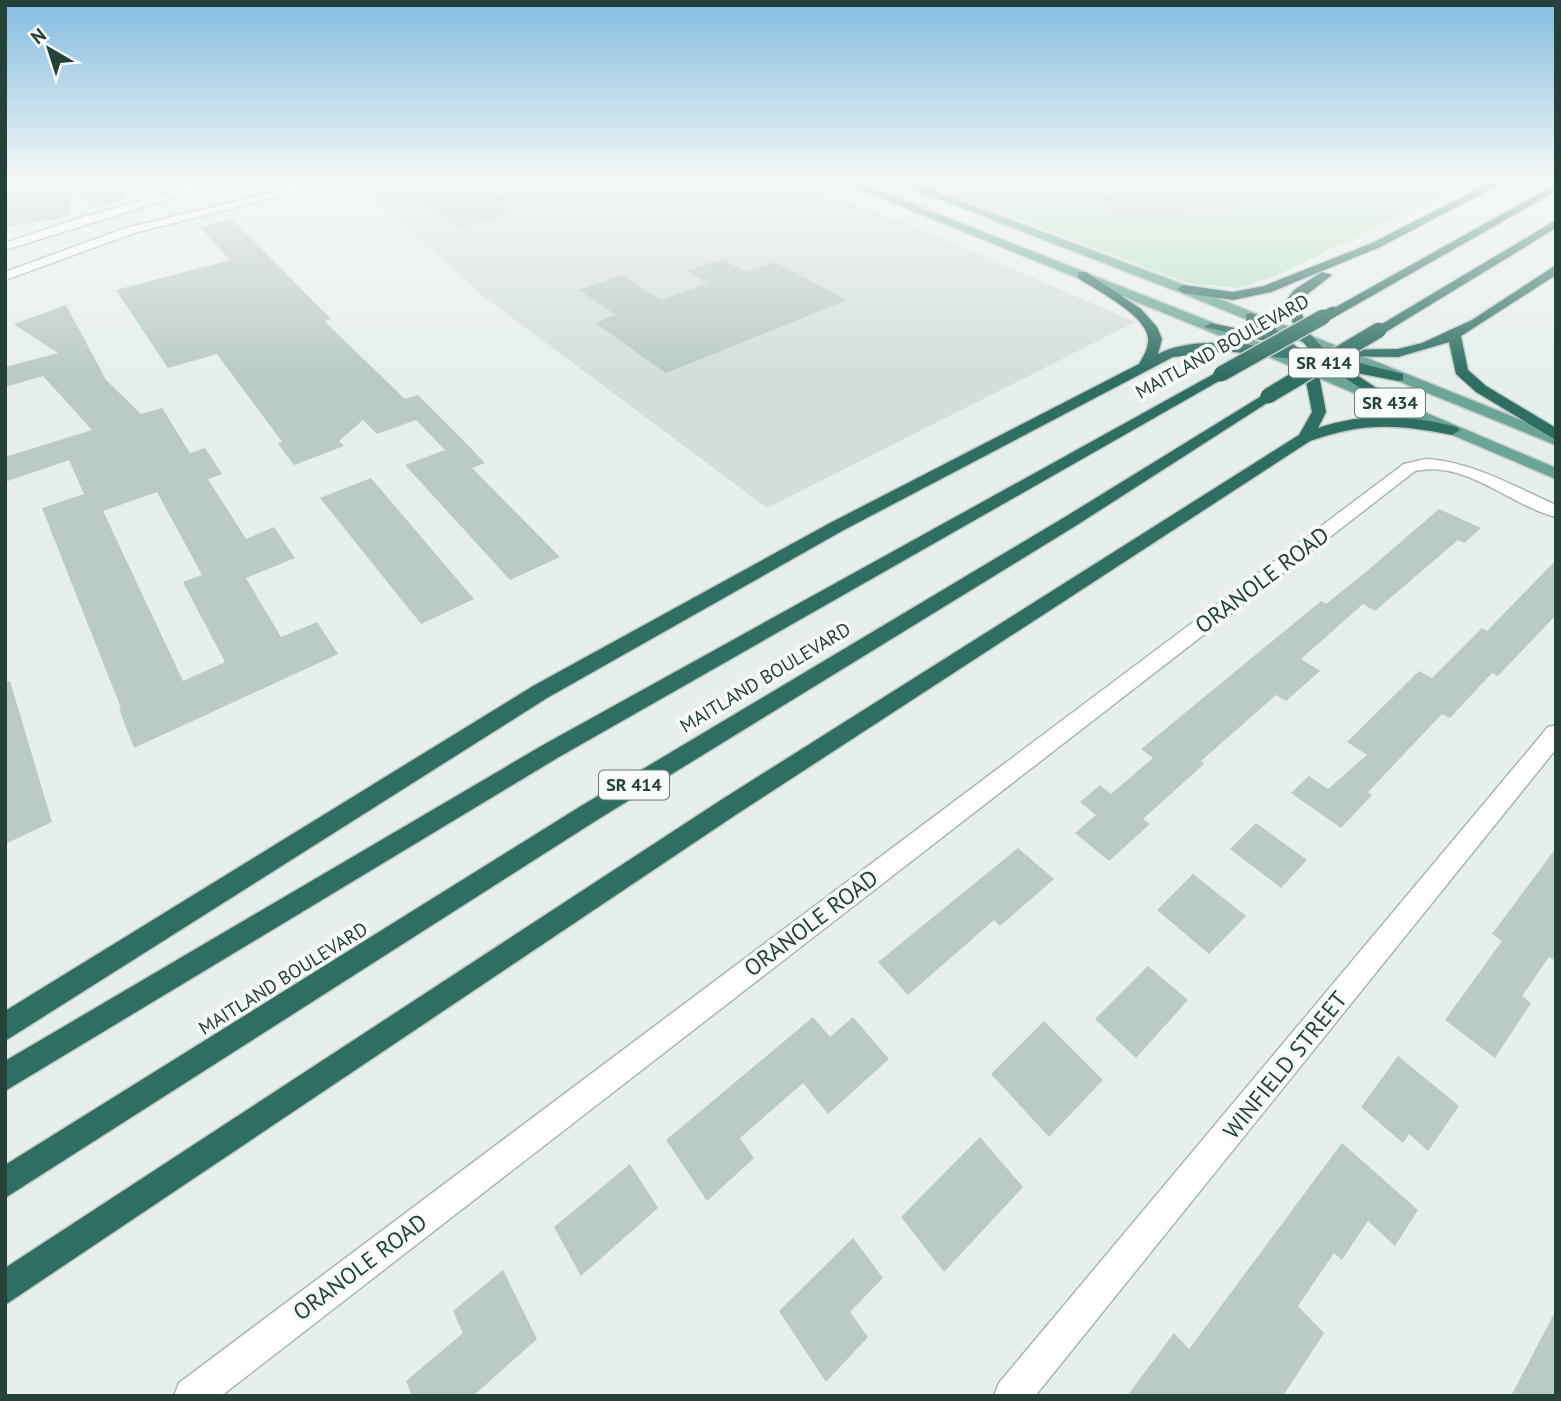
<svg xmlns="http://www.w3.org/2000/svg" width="1561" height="1401" font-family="'PT Sans',sans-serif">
<rect width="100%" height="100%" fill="#e6efeb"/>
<!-- built -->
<path fill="#d4dfda" d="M354 179H787L934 235 1135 322 767 508 482 295 356 183 264 199Z"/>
<!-- green -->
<path fill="#bfe0c8" d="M909 179H1476L1273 277 1239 288 1188 283Z"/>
<!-- building -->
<path fill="#bbcac4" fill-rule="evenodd" d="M5 179H123L124 200 93 208 72 191 69 217 5 227Z
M474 179 505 200 497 202 513 213 459 228 413 194Z
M1204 179H1240L1269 189 1221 210 1122 218 1096 196 1178 190Z
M232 219 331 319 324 321 405 399 418 395 463 440 485 463 472 468 560 557 510 580 405 465 445 450 416 420 377 434 363 420 339 441 344 446 294 465 278 444 282 442 217 354 168 368 116 290 230 260 200 227Z
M722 259 746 272 775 262 847 300 666 373 595 323 616 315 579 290 622 275 661 300 708 283 687 271Z
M66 305 106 380 141 414 162 408 190 453 205 448 222 474 208 479 246 539 274 527 295 558 246 578 281 637 317 622 338 654 134 748 119 709 121 708 42 508 84 494 69 460 5 482V457L92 430 43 376 5 387V367L58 353 14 324ZM157 492 202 575 183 582 225 662 183 681 103 511Z
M371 478 474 599 421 624 320 498Z
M1439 509 1481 528 1464 543 1458 540 1375 611 1363 604 1301 659 1320 671 1286 701 1276 695 1201 761 1204 764 1143 819 1150 824 1109 861 1075 833 1096 815 1080 802 1100 785 1111 794 1153 758 1141 749 1321 601 1326 604 1367 571Z
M1556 560V615L1498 676 1492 673 1450 718 1442 714 1368 792 1372 795 1341 828 1291 793 1309 776 1328 789 1367 755 1347 742 1419 671 1432 678 1482 628 1487 631Z
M10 681 52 822 5 844V682Z
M1256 823 1307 860 1281 888 1230 849Z
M1018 848 1054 879 1000 926 994 920 908 995 878 962Z
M1556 848V961L1549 957 1522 996 1531 1003 1495 1058 1445 1020 1502 941 1492 934Z
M1193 874 1246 916 1209 954 1157 910Z
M1148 966 1188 1000 1136 1058 1095 1019Z
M813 1017 830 1037 853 1017 889 1059 828 1114 803 1083 740 1138 754 1158 707 1201 666 1140Z
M1044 1021 1103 1080 1049 1137 991 1074Z
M1398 1056 1459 1106 1428 1151 1409 1134 1403 1143 1361 1107Z
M980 1137 1023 1187 944 1272 901 1217Z
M1342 1143 1418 1210 1395 1246 1368 1221 1342 1260 1334 1253 1298 1306 1324 1333 1283 1396H1127L1174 1333 1189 1349Z
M630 1164 658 1208 581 1276 554 1227Z
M853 1238 883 1278 850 1312 868 1337 826 1382 779 1311Z
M503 1270 537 1339 473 1396H412L406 1381 463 1333 453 1311Z
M1556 1310V1396H1511Z"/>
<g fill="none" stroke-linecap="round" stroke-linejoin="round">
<defs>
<path id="minor" d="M216 179H233L5 250V243L77 219Z
M328 179H348L134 233 5 280V272L126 228Z
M1426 459C1473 462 1513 486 1556 505V517C1509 505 1467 460 1415 471L221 1396H174L179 1383 1404 464Z
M1556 725V749L1035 1396H994L999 1383 1548 727Z"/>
<path id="major" d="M834 179H849L1216 324 1556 468V479L1206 330Z
M887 179H902L1187 286 1556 434V445L1179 292Z"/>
<path id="highway" d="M1497 179H1510L1380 247 1271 292 1233 300 1183 293 1177 289 1183 285 1233 292 1264 286 1372 243Z
M1556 184V191L1338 315 1327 312Z
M1556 220V228L1384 333 1372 330Z
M1556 265V275L1461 336 1468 370 1486 386 1556 428V440L1476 392 1456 374 1449 342 1398 357 1332 356 1403 374V380L1398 381 1352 372 1398 402V408L1393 409 1326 366 1312 363 1318 370 1326 412 1318 428C1365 412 1409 415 1457 427L1460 430 1452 435C1397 424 1364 422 1310 441L737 814 5 1305V1268L721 800 1299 435 1312 412 1304 371 1293 359 1226 351 1173 357 842 531 547 698 5 1041V1011L533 686 830 523 1139 364C1143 357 1149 348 1148 338 1146 315 1096 290 1078 278V272H1086L1141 309 1157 327 1162 339 1158 354C1194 336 1245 344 1284 349L1278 344 1204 327 1211 323 1267 335 1246 320V314L1251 313C1275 321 1290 350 1314 355L1298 336 1285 302 1294 290 1322 272 1332 275 1297 302 1310 334 1325 350 1398 349 1422 343 1472 320Z
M1221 370 1226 371V377L559 757 5 1091V1061L543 745Z
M1268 392 1275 396 1273 399 1077 525 597 820 5 1198V1165L581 806 1065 517Z"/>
</defs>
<!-- minor casing -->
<use href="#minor" stroke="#a8b8b2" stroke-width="3"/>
<!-- major casing -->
<use href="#major" stroke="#c2cac8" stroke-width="3"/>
<!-- highway casing -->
<use href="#highway" stroke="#c2cac8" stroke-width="3"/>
<!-- minor -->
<use href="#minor" fill="#fff" fill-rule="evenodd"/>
<!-- major -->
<use href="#major" fill="#6aa596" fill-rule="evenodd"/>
<!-- highway -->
<use href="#highway" fill="#2f6f62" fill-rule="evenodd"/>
<defs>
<path id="highway-bridge-far1" d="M1320 319 1333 312"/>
<path id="highway-bridge" d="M1221 374 1323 317
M1268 396 1379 330"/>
</defs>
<!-- highway-bridge-far1 casing -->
<use href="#highway-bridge-far1" stroke="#c2cac8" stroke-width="13" stroke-linecap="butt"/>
<!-- highway-bridge casing -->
<use href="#highway-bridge" stroke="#c2cac8" stroke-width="18" stroke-linecap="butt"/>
<!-- highway-bridge-far1 -->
<use href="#highway-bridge-far1" stroke="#2f6f62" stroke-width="11"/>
<!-- highway-bridge -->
<use href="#highway-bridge" stroke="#2f6f62" stroke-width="15"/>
</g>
<!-- sky -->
<linearGradient id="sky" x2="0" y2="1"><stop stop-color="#84bce0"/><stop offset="0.48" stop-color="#f4f8f6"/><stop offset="1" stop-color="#f4f8f6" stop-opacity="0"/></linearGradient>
<rect width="1561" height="375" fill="url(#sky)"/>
<g text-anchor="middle" stroke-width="7" stroke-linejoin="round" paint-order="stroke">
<!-- shield labels -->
<g fill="#f7fbf9" stroke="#637a73" stroke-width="2">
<rect x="1289" y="348.5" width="70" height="29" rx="5"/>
<rect x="1355" y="388.5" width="70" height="29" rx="5"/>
<rect x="599" y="770.5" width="70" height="29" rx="5"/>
</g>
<g font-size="18" font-weight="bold" fill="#24423a">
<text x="1324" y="369">SR 414</text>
<text x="1390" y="409">SR 434</text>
<text x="634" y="791">SR 414</text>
</g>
<!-- street labels -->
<g font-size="19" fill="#24423a" stroke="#f7fbf9">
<text transform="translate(1222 346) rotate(-29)" y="7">MAITLAND BOULEVARD</text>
<text transform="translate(765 677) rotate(-31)" y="7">MAITLAND BOULEVARD</text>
<text transform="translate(283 978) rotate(-32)" y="7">MAITLAND BOULEVARD</text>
</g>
<!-- near-street labels -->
<g font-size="23" fill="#24423a" stroke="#f7fbf9">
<text transform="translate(1262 580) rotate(-37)" y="8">ORANOLE ROAD</text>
<text transform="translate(811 923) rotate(-37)" y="8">ORANOLE ROAD</text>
<text transform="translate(1285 1065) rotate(-51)" y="8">WINFIELD STREET</text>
<text transform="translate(360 1267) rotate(-37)" y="8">ORANOLE ROAD</text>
</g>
</g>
<!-- border -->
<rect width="1561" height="1401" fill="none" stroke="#24423a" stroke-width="14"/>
<!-- north arrow -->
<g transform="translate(49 49) rotate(321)" stroke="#f7fbf9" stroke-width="5" paint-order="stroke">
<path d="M0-5L12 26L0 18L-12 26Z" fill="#24423a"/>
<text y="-10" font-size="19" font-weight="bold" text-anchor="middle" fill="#24423a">N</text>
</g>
</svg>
